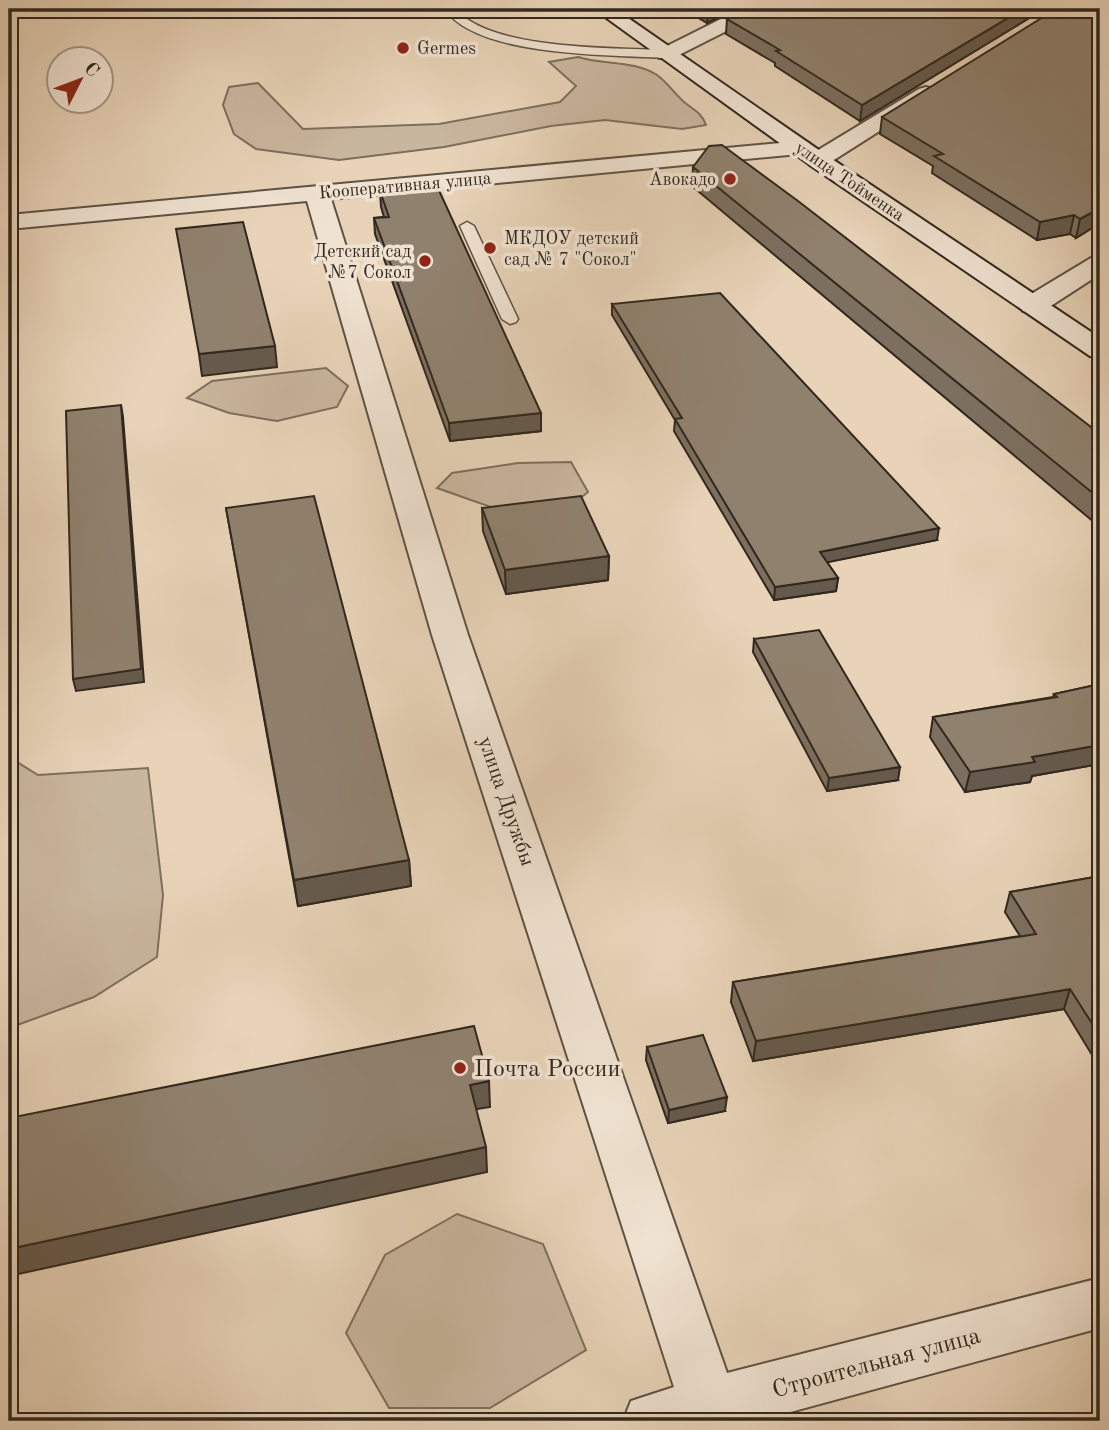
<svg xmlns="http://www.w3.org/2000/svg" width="1109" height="1430" font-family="'Old Standard TT',serif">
<rect width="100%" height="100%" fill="#e8d3b8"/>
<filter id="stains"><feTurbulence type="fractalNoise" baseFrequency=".00286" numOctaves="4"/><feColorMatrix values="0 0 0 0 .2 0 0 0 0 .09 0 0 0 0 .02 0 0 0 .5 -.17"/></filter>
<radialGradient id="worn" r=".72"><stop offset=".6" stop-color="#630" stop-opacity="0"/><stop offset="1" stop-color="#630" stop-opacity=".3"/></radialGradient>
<!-- green -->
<path fill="#c9b69e" stroke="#7d6f5e" stroke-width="2" d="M578 57C603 65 634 60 657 75 667 82 675 94 684 102 695 111 701 112 706 125L682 129 605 120 551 126 444 147 339 160 256 149 234 134 223 105 229 87 258 83 303 129 439 124 560 102 576 86 549 62Z
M326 368 348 386 337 407 277 421 229 413 187 398 212 381Z
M571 462 588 492 565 510 502 511 437 488 452 473 518 463Z
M9 757 38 775 148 768 163 895 157 957 94 997 9 1028Z
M457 1214 543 1244 586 1350 490 1408H389L346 1333 385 1255Z"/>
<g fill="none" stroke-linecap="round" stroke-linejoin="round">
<defs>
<path id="lane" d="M445 9H456C489 50 615 48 666 50L672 54 666 58C612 55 476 57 445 9Z
M467 222 474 226 518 319 516 322 510 324 502 319 460 226Z"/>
<path id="street" d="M741 9H764L762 13 673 58H659L656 54 659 50Z
M926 87 933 89 936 93 933 97 826 165H810L807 160 810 155 919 89Z
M801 141 809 143 812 148 809 153 331 199 468 635 727 1373 1100 1278V1328L757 1421H623L631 1401 674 1387 432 635 307 201 9 229V215Z
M1100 255V274L1043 311 1033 313 1023 311 1020 305 1023 299 1091 258Z"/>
<path id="secondary" d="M594 9H615L826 155 1100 338V358L1090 356 810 165Z"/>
</defs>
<!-- lane casing -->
<use href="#lane" stroke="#5f5344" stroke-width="3"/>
<!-- street casing -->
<use href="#street" stroke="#5f5344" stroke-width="4"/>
<!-- secondary casing -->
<use href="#secondary" stroke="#31281d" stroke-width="4"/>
<!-- lane -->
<use href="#lane" fill="#f0e2d1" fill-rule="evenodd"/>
<!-- street -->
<use href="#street" fill="#f0e2d1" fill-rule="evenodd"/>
<!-- secondary -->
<use href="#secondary" fill="#f0e2d1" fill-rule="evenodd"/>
</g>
<!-- wall -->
<path fill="#7c6f5f" stroke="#31281d" stroke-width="2" d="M684 9H736L707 23Z
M1044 9 860 121 775 66V63L726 34 727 19Z
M882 117 1100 223 1076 238 1070 234 1037 240 932 173 933 166 880 134Z
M693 167 1100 434V522L1095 523 692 186Z
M380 191 541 413V431L450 441 375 234 374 218 384 217 381 207Z
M612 304 937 540 827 562 838 578 836 591 774 600 674 431 675 420 612 315Z
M226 508 409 860 411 886 298 906Z
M482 508 609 556 608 580 506 594 483 531Z
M754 639 898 780 827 791 753 652Z
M1100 684V764L1032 776 1030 782 965 792 930 737 933 717 1053 697 1054 694Z
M1100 876V1068L1064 1009 753 1061 731 1002 733 982 1020 936 1005 912 1010 892Z
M647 1047 725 1111 668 1123 646 1060Z"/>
<!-- shaded-wall -->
<path fill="#655a4d" stroke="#31281d" stroke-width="2" d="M708 9H736L707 23Z
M1023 9H1044L860 121 862 105Z
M1100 208V223L1076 238 1080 219Z
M1074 215 1070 234 1037 240 1040 222Z
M9 294 12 393 9 394Z
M275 346 277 367 202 376 199 354Z
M121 405 123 417 144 682 76 691 73 679Z
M541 413V431L450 441 449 423Z
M1100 503V522L1095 523Z
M939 528 937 540 819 564 820 552Z
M609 556 608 580 506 594 505 570Z
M838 578 836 591 774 600 775 587Z
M1100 745V764L1032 776 1030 782 965 792 970 772 1032 757Z
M900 767 898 780 827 791 829 778Z
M409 860 411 886 298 906 294 880Z
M1070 989 1064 1009 753 1061 756 1041Z
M489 1081 490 1107 471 1110 470 1085Z
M727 1097 725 1111 668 1123 669 1110Z
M486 1147 487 1172 9 1276V1249Z"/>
<!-- building -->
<path fill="#90816e" stroke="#31281d" stroke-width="2" d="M748 9H1023L862 105 776 51 780 50 727 19Z
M1056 9H1100V208L1080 219 1074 215 1040 222 934 156 943 154 882 117Z
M722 145 798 201 1100 434V499L693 167 709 146Z
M437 186 541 413 449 423 374 218 389 217 380 191Z
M243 222 275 346 199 354 176 229Z
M720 293 939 528 820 552 838 578 775 587 675 419 682 418 612 304Z
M121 405 141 669 73 679 66 411Z
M314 496 409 860 294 880 226 508Z
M581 496 609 556 505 570 482 508Z
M819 630 900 767 829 778 754 639Z
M1100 684V745L1032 757 1035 762 970 772 933 717 1057 697 1054 694Z
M1100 876V1036L1070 989 756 1041 733 982 1036 934 1010 892Z
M474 1026 489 1081 470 1085 486 1147 9 1249V1118Z
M703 1035 727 1097 669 1110 647 1047Z"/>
<!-- markers -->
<g fill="#8f2418" stroke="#f0e2d1" stroke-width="2.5">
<circle cx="403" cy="48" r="7"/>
<circle cx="730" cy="179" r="7"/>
<circle cx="490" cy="248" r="7"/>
<circle cx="425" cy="261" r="7"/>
<circle cx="460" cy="1068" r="7"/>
</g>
<g text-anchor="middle" stroke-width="7" stroke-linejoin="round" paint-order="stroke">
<!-- far-poi labels -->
<g font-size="18" fill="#31281d" stroke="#f0e2d1" text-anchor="start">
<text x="417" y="54">Germes</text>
<text x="716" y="185" text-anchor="end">Авокадо</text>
<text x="504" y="244">МКДОУ детский<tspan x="504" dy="21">сад № 7 "Сокол"</tspan></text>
<text x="411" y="257" text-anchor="end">Детский сад<tspan x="411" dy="21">№7 Сокол</tspan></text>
</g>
<!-- far-street labels -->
<g font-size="18" fill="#31281d" stroke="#f0e2d1">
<text transform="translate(850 181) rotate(34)" y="6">улица Тойменка</text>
<text transform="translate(405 185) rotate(-5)" y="6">Кооперативная улица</text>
</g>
<!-- street labels -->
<g font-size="21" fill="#31281d" stroke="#f0e2d1">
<text transform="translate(507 801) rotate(71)" y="7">улица Дружбы</text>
</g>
<!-- near-poi labels -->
<g font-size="24" fill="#31281d" stroke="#f0e2d1" text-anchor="start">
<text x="474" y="1076">Почта России</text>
</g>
<!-- near-street labels -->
<g font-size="24" fill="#31281d" stroke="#f0e2d1">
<text transform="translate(876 1362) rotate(-15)" y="8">Строительная улица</text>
</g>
</g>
<!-- margin -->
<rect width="1109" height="1430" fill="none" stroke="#e8d3b8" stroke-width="35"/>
<rect x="10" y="10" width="1088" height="1409" fill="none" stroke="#31281d" stroke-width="3.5"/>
<rect x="18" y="18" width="1074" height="1395" fill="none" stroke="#31281d" stroke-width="2"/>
<!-- north arrow -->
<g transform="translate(80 80) rotate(48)"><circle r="33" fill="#f0e2d1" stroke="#a49889" stroke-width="2"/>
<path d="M0-5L12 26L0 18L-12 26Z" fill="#8f2418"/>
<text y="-10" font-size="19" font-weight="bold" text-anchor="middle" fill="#31281d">С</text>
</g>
<rect width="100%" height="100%" filter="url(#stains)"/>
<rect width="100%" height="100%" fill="url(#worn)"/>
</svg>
